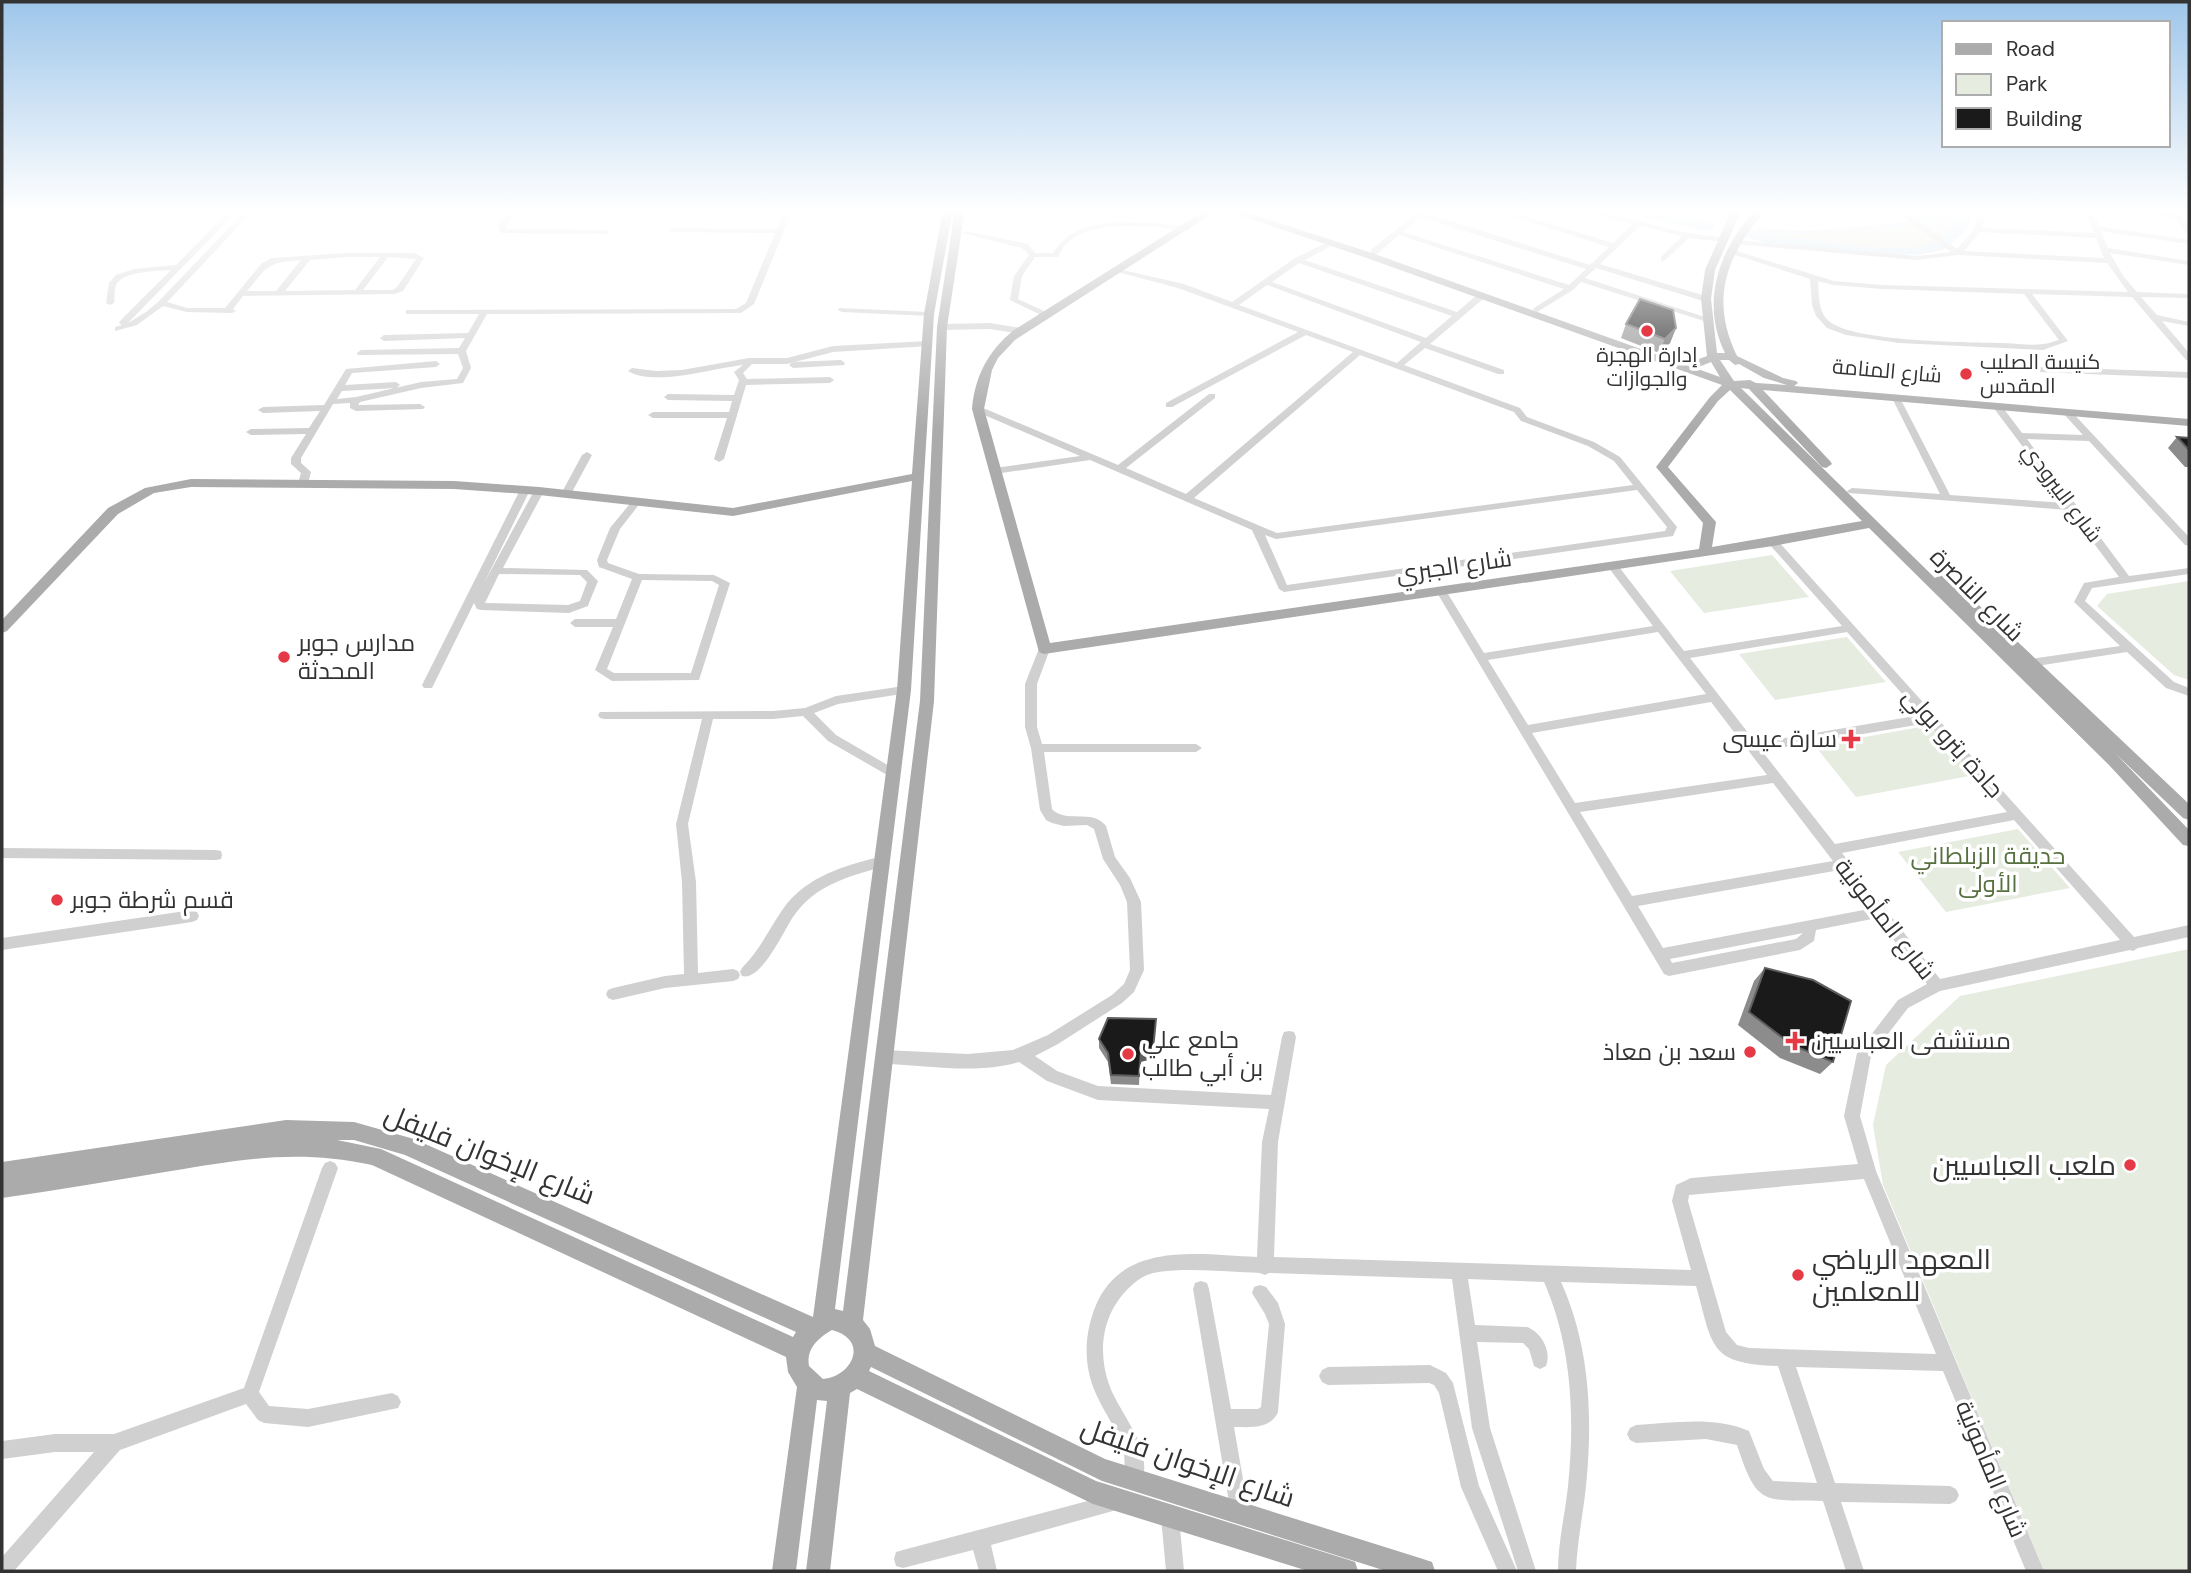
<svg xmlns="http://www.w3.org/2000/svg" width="2191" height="1573" font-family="'DM Sans',Cairo,sans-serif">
<rect width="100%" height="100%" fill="#fff"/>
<!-- green -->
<path fill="#e6ecdf" d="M1903 209H1955L1953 231 1938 243 1901 251 1755 237 1757 228 1811 231 1917 220Z
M1772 555 1809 597 1704 613 1670 571Z
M2189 581V680L2174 675 2097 606 2107 594Z
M1847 637 1886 682 1775 700 1739 654Z
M1931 725 1975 775 1856 797 1815 746Z
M2018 829 2070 888 1946 912 1898 852Z
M2189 949V1571H2044L1883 1185 1873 1125 1886 1065 1960 996Z"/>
<!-- water -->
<path fill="#cfe2ee" d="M1952 209H1972C1973 237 1939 250 1917 255L1762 238 1912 253 1937 247 1957 231 1961 213C1894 233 1826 236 1756 232L1757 229C1814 233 1899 231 1952 209Z"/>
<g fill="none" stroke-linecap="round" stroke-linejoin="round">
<!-- river -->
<path fill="#cfe2ee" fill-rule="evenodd" d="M1620 209H1646L1713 224 1715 227 1708 231 1622 212Z
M1957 209H1971C1966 225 1959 241 1944 249 1918 262 1760 251 1740 233L1747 229C1782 238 1901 257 1932 243 1947 237 1953 223 1957 209Z"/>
<!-- minor -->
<path fill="#d0d0d0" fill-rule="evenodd" d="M231 209H239L128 323 146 312 159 301 247 209H255L167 302 187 308H225L262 263 271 258 347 253H414L424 258 403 291 394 294 243 296 233 309 236 311 232 313 187 312 163 306 137 325 115 331V327L122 325 119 323 120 321 171 270C157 271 122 271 116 285 114 290 115 298 114 303L110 305 106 303 109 283 116 275 134 269 176 265ZM347 257H380L355 290 285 291 310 260ZM388 257 416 259 397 287 393 290H363ZM301 260 276 291H247C269 265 266 263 301 260Z
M510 209H518L506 226 507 229 607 230 611 232 607 234 501 233 498 226Z
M785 209H793L754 304 741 313 487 314 466 351 471 368 463 383 421 388 360 402 358 405 420 404 425 407 423 409 356 411 350 408V403L333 404 301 458V463L311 472 308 483 303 486 298 483 301 473 291 464V458L306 434 251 435 246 432 251 429 309 428 320 411 263 413 258 410 263 407 324 405 346 369 436 361 440 364 436 367 352 373 345 385 396 382 400 385 396 388 342 391 337 399 356 397 421 382 457 379 463 368 458 354 358 355 357 353 361 350 459 348 465 338 384 341 380 338 384 335 468 333 479 314H406V310L736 309 746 303 775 233 672 232 668 230 672 228 777 229Z
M1421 209H1426L1425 213 1590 265 1609 247 1489 209H1501L1613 243 1633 224 1575 209H1589L1687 233 1727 238V242H1724L1689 238 1664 261H1661V257L1682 236 1640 226 1600 264 1709 297V301H1703L1596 268 1585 278 1711 319 1704 321 1581 282 1573 290 1537 312 1533 310 1534 308 1564 289 1399 235 1377 254H1371V250ZM1420 217 1586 269 1569 285 1403 232Z
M1892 209H1901L1957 249 1974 230 1979 209H1987L1982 228 2094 233 2084 209H2092L2099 226 2189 240V244L2101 231 2108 248 2189 261V265L2110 253 2124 277 2137 292 2189 294V298L2141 297 2157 315 2189 322V326L2162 321 2189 353V361L2186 360 2132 297 2032 294 2068 341 2043 350 1899 343 1846 335 1827 328 1816 316 1812 305 1810 279 1726 252 1733 250 1834 281 1883 285 2128 292 2107 263 1958 255 1917 260 1735 244 1731 242 1735 240 1917 256 1951 252ZM1980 232 2096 238 2104 258 1964 251ZM1818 281 1833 285 1883 289 2024 294 2059 340C2054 341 2048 344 2043 344 2029 346 2014 343 2000 343 1965 342 1853 342 1829 321 1818 312 1819 295 1818 281Z
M2128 209H2147L2170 213 2169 209H2175L2189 226V233H2186L2175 218Z
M1114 222 1154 223 1187 227 1191 229 1187 231C1154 226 1094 218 1067 243 1063 246 1061 252 1058 257H1035L1022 276 1018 299 1048 313 1049 315 1045 317 1010 300 1014 276 1029 255 1022 248 962 233 966 231 1028 244 1035 253H1053C1067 230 1088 226 1114 222Z
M1330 241H1333V245L1305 260 1457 312 1477 295H1483V299L1430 344 1504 370V374H1498L1425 348 1404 365 1520 408 1527 417 1594 442 1620 457 1677 527 1673 536 1284 592 1279 589 1252 530 1090 460 995 474 990 471 995 468 1080 456 975 411V407H981L1118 465 1209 394H1215V398L1126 468 1186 494 1353 352 1306 335 1172 407H1166V403L1298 332 1178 288 1110 270 1114 268 1184 284 1232 302 1295 258ZM1299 263 1452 316 1426 338 1272 282ZM1267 285 1421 342 1397 363 1239 305ZM1360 355 1514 412 1521 421 1588 446 1614 461 1633 485 1277 533 1194 498ZM1637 490 1667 527 1665 531 1287 585 1265 535 1276 539Z
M839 308 929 312 933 314 929 316 842 312 838 310Z
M990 323 1022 328 1026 331 1022 334 990 329 942 330 938 327 942 324Z
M927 341 930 342V346L833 352 787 364H752L743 373 747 379 830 377 834 380 830 383 746 385 724 459 719 462 714 459 727 418H653L648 415 653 412H729L732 401 668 400 664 397 668 394 734 395 739 380 734 372 743 365C713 368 654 387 628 371L632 368 656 371 682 370 749 358H787L833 346Z
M841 360 845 363 844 365 793 368 789 365 793 362Z
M2013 366 2189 372V378L2010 371 2009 369Z
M1896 395 1900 398 1950 495 2065 503 1993 407 1995 405H2001L2022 433 2083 435 2062 412 2067 409 2070 410 2189 537V546L2185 545 2089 441 2027 439 2129 576 2189 568V574L2092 588 2085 601 2174 682 2189 688V696L2166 688 2127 652 2031 667 2027 666 2025 663 2031 659 2120 646 2074 602 2084 583 2119 577 2069 510 1849 493 1847 491 1852 488 1940 494 1892 398Z
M587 452 592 455 571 494 566 497 563 496 561 494 582 455Z
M525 487 530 490 484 583 534 491 539 488 544 491 503 568 587 570 598 581 589 603 588 606 569 613 481 610 477 609 474 603 432 688H424L422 685 520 490ZM499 574 580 575 587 582 580 601 568 605 485 603Z
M636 499 641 502 620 529 607 560 608 563 639 574 714 575 730 583 699 680 612 681 595 670 613 627H575L570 623 575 619H616L632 579 599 567 597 560 610 528 633 500ZM642 580 712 581 719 585 691 673H614L607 669Z
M1773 539 1777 540 2134 937 2189 925V937L2138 948 2133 951 2130 950 1940 991 1908 1008 1871 1056 1860 1116 1876 1171 2044 1571H2026L1943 1371 1796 1367 1835 1483 1950 1486 1956 1489 1959 1495 1956 1501 1950 1504 1841 1502 1864 1571H1846L1823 1501C1762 1500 1757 1506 1737 1445L1706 1439 1636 1443 1630 1440 1627 1434 1630 1428 1636 1425C1673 1423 1714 1416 1749 1431L1764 1469 1773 1481 1817 1483 1778 1366C1708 1364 1713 1346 1696 1286L1561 1282C1590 1346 1593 1417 1586 1486 1583 1515 1577 1543 1576 1571H1558C1558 1542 1565 1515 1568 1486 1575 1417 1572 1346 1544 1282L1468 1279 1475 1325 1527 1327C1541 1332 1552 1351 1546 1366L1540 1369 1534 1366 1529 1349 1523 1343 1477 1342 1490 1428 1536 1571H1518L1472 1428 1452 1279 1269 1273 1265 1275 1260 1273C1228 1272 1184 1267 1153 1273 1145 1275 1137 1280 1131 1286 1100 1314 1096 1357 1113 1394 1127 1423 1155 1453 1140 1487L1134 1490 1128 1487C1122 1474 1127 1459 1122 1446 1113 1420 1095 1401 1089 1373 1084 1350 1087 1327 1096 1305 1124 1240 1200 1255 1257 1257L1262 1142 1269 1109 1098 1100 1047 1081 1019 1062C977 1075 927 1065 884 1064L879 1062 877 1057 879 1052 884 1050 968 1054 1013 1050 1048 1035 1112 995 1124 984 1130 970 1127 902 1120 885 1103 859 1094 829 1087 825 1064 826 1052 823 1046 820 1040 810 1031 748 1025 727V684L1040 646H1048L1050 649 1037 684V727L1042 744H1196L1202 748 1196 752H1044L1052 809C1066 824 1092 808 1106 826L1115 857 1130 878 1141 902 1144 970 1134 992 1122 1003 1058 1044 1035 1056 1057 1071 1098 1086 1271 1095 1282 1037 1284 1032 1289 1031 1294 1032 1296 1037 1278 1142 1274 1257 1691 1270 1672 1201 1676 1185 1691 1178 1858 1164 1844 1116 1857 1053 1898 1000 1927 984 1877 918 1816 930 1814 941 1800 950 1669 976 1664 974 1436 591 1441 587 1445 589 1484 653 1653 626 1608 567V563H1616L1684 651 1842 626 1769 544 1768 542ZM1658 632 1706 694 1528 725 1488 660ZM1847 632 1921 715 1756 743 1690 658ZM1711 702 1767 775 1575 803 1532 733ZM1928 723 2007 812 1835 844 1762 751ZM1773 783 1833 861 1632 896 1580 812ZM2014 820 2120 940 1940 979 1842 853ZM1840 870 1869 909 1663 948 1638 906ZM1803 933 1796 939 1672 963 1670 959ZM1864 1179 1936 1354 1749 1348 1737 1345 1726 1332 1688 1201 1689 1195Z
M904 686 908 687 910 690 908 693 838 704 814 713 836 735 898 771 900 774 898 777 894 779 828 741 803 716 773 719H713L688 824 696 882 698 973 733 969 738 971 740 975 738 979 733 981 665 988 613 1000 608 998 606 994 608 990 613 988 665 976 684 974 682 882 676 824 702 719H604L600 718 598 715 600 712 773 711 805 708 836 696Z
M2 848 216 850 221 851 222 855 221 859 216 860 2 858Z
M883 856 888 857 889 861 888 865C852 876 816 883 793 917 784 930 761 982 742 976L740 972 742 968C760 950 769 929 783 909 806 876 846 865 883 856Z
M192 910 197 912 199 916 197 920 192 922 2 950V938Z
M330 1161 335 1163 338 1168 259 1392 269 1406 308 1409 392 1393 398 1396 401 1402 398 1408 308 1427 264 1423 258 1420 246 1404 120 1450 14 1571H2V1557L94 1452H55L2 1459V1441L55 1434H114L244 1388 322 1168 325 1163Z
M1201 1281 1207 1283 1209 1289 1231 1409H1258L1261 1407 1269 1324 1265 1314 1252 1293 1254 1287 1260 1285 1266 1287 1278 1303 1285 1324 1278 1412C1270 1430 1250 1427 1234 1427L1249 1514 1247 1521 1240 1523 1233 1521 1231 1514 1193 1289 1195 1283Z
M1430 1365 1446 1373 1453 1383 1479 1486 1517 1571H1498L1461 1487 1439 1393 1434 1385 1429 1383 1328 1385 1322 1382 1319 1376 1322 1370 1328 1367Z
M1114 1494 1120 1497 1123 1503 1120 1509 991 1545 997 1571H979L973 1550 903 1568 896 1566 894 1559 896 1552 903 1550Z
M1170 1508 1177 1510 1179 1517 1184 1571H1166L1161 1517 1163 1510Z"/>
<!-- major -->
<path fill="#ababab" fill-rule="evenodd" d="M943 209H953L934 314 911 690 835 1309 843 1311 920 701 937 327 955 209H965L947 327 934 701 863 1320 870 1329 875 1346 1105 1459 1423 1559 1432 1562 1435 1571H1386L1102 1481 871 1367 869 1371 1096 1481 1346 1559 1355 1562 1358 1571H1308L1093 1504 857 1389 850 1393 830 1571H806L827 1401 817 1400 796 1571H772L797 1387 788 1372 786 1357 372 1165C298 1149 244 1159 171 1171 115 1180 58 1190 2 1198V1162L286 1120 354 1122 414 1139 813 1317 897 690 912 481 733 516 539 495 454 489 191 487 154 493 118 514 7 631 2 633V620L108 508 145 488 191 479 454 481 539 487 733 508 912 474 924 314ZM337 1140H354L405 1155 796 1332 793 1337 381 1149ZM832 1330C870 1340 852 1377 823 1379L809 1366C806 1349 818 1338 832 1330Z
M1207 209H1219L1015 340 998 358 992 370 984 409 1050 643 1699 549 1703 523 1656 467 1710 397 1722 385 1364 257 1221 209H1236L1372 253 1680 363V359H1699L1707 356 1701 299 1705 270 1732 209H1742L1715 270 1711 299 1717 353H1725C1700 302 1719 249 1756 209H1766C1727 256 1709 297 1737 356L1783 378 1796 381 1798 383 1794 386 2189 419V426L1763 390 1830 461 1832 464 1826 468 1822 467 1749 389 1741 388 1935 578 1942 574 1947 575 2189 804V820L2183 818 2116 754 2189 830V846L2183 845 2109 765 1869 528 1773 546 1044 654 1039 652 972 409C975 376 988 351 1014 330ZM1720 360H1729L1735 365 1739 364 1764 378 1787 385 1756 383 1750 380 1734 381ZM1711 362 1720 377 1684 364 1701 366ZM1730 390 1862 521 1712 547 1716 522 1668 467 1718 401Z"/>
</g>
<!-- wall -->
<path fill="#8c8c8c" d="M1626 324 1676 328 1670 343 1659 353 1621 338Z
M2177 437 2189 438V467H2185L2168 448Z
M1765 968 1833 1062 1820 1074 1780 1058 1738 1025 1754 981Z
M1099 1039 1152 1059 1140 1062 1139 1085 1111 1084 1108 1062 1099 1048Z"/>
<!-- shaded-wall -->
<path fill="#5f5f5f" d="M1676 328 1670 343 1659 353 1665 339Z
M1156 1019 1152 1059 1140 1062 1141 1052Z"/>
<!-- building -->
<path fill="#1a1a1a" stroke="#5f5f5f" stroke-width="2" d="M1640 299 1673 310 1676 328 1665 339 1626 324Z
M2177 437 2189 438V450Z
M1765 968 1813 980 1851 1001 1833 1062 1792 1045 1749 1012Z
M1108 1018 1156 1019 1153 1050 1141 1052 1139 1076 1111 1075 1108 1053 1099 1039Z"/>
<!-- sky -->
<linearGradient id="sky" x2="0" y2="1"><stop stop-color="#9ec6ea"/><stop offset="0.49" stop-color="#fff"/><stop offset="1" stop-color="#fff" stop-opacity="0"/></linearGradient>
<rect width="2191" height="429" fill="url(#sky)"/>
<!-- markers -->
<g fill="#e63946" stroke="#fff" stroke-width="2.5">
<circle cx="1647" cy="331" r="7"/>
<circle cx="1966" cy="374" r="7"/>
<circle cx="284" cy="657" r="7"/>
<path d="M1847.5 728.5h7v7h7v7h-7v7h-7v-7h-7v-7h7z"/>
<circle cx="57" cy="900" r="7"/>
<path d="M1791.5 1030.5h7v7h7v7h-7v7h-7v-7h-7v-7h7z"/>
<circle cx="1750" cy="1052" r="7"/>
<circle cx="1128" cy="1054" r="7"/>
<circle cx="2130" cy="1165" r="7"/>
<circle cx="1798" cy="1275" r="7"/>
</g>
<g text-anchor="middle" stroke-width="7" stroke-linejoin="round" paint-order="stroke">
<!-- far-poi labels -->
<g font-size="21" fill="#333" stroke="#fff">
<text x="1647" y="362">إدارة الهجرة<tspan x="1647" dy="24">والجوازات</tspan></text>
<text x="1980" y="369" text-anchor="start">كنيسة الصليب<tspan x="1980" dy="24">المقدس</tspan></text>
</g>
<!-- far-street labels -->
<g font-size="21" fill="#333" stroke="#fff">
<text transform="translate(1887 371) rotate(5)" y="7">شارع المنامة</text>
<text transform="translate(2062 493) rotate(53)" y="7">شارع البيرودي</text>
</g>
<!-- street labels -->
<g font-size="24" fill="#333" stroke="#fff">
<text transform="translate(1454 566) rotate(-8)" y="8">شارع الجبري</text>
<text transform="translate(1977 595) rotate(45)" y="8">شارع الناصرة</text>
<text transform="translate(1953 743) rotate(48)" y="8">جادة بترو بولي</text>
<text transform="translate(1885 919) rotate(52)" y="8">شارع المأمونية</text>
<text transform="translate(1991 1469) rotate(67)" y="8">شارع المأمونية</text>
</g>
<!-- poi labels -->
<g font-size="24" fill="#333" stroke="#fff" text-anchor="start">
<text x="298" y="651">مدارس جوبر<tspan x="298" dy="28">المحدثة</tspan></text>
<text x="1837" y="747" text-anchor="end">سارة عيسى</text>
<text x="71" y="908">قسم شرطة جوبر</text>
<text x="1142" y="1048">جامع علي<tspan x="1142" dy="28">بن أبي طالب</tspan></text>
<text x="1811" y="1049">مستشفى العباسيين</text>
<text x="1736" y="1060" text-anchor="end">سعد بن معاذ</text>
</g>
<!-- park labels -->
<g font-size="24" fill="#56703f" stroke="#fff">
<text x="1988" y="864">حديقة الزبلطاني<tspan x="1988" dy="28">الأولى</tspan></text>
</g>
<!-- near-street labels -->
<g font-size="28" fill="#333" stroke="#fff">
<text transform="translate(490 1154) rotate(22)" y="10">شارع الإخوان فليفل</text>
<text transform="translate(1188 1462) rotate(19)" y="10">شارع الإخوان فليفل</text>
</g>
<!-- near-poi labels -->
<g font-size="28" fill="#333" stroke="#fff" text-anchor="end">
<text x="2116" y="1175">ملعب العباسيين</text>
<text x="1812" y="1269" text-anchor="start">المعهد الرياضي<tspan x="1812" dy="32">للمعلمين</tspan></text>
</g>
</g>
<!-- border -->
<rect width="2191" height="1573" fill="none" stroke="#333333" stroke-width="7"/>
<!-- legend -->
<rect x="1942" y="21" width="228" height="126" fill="#ffffff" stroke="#adadad" stroke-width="2"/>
<rect x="1956" y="44" width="35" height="10" fill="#ababab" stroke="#adadad" stroke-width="2"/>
<text x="2006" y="56" font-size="21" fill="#333333">Road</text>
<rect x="1956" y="74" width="35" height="21" fill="#e6ecdf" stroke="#adadad" stroke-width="2"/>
<text x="2006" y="91" font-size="21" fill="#333333">Park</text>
<rect x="1956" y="108" width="35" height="21" fill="#1a1a1a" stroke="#adadad" stroke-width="2"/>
<text x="2006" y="126" font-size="21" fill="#333333">Building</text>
</svg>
